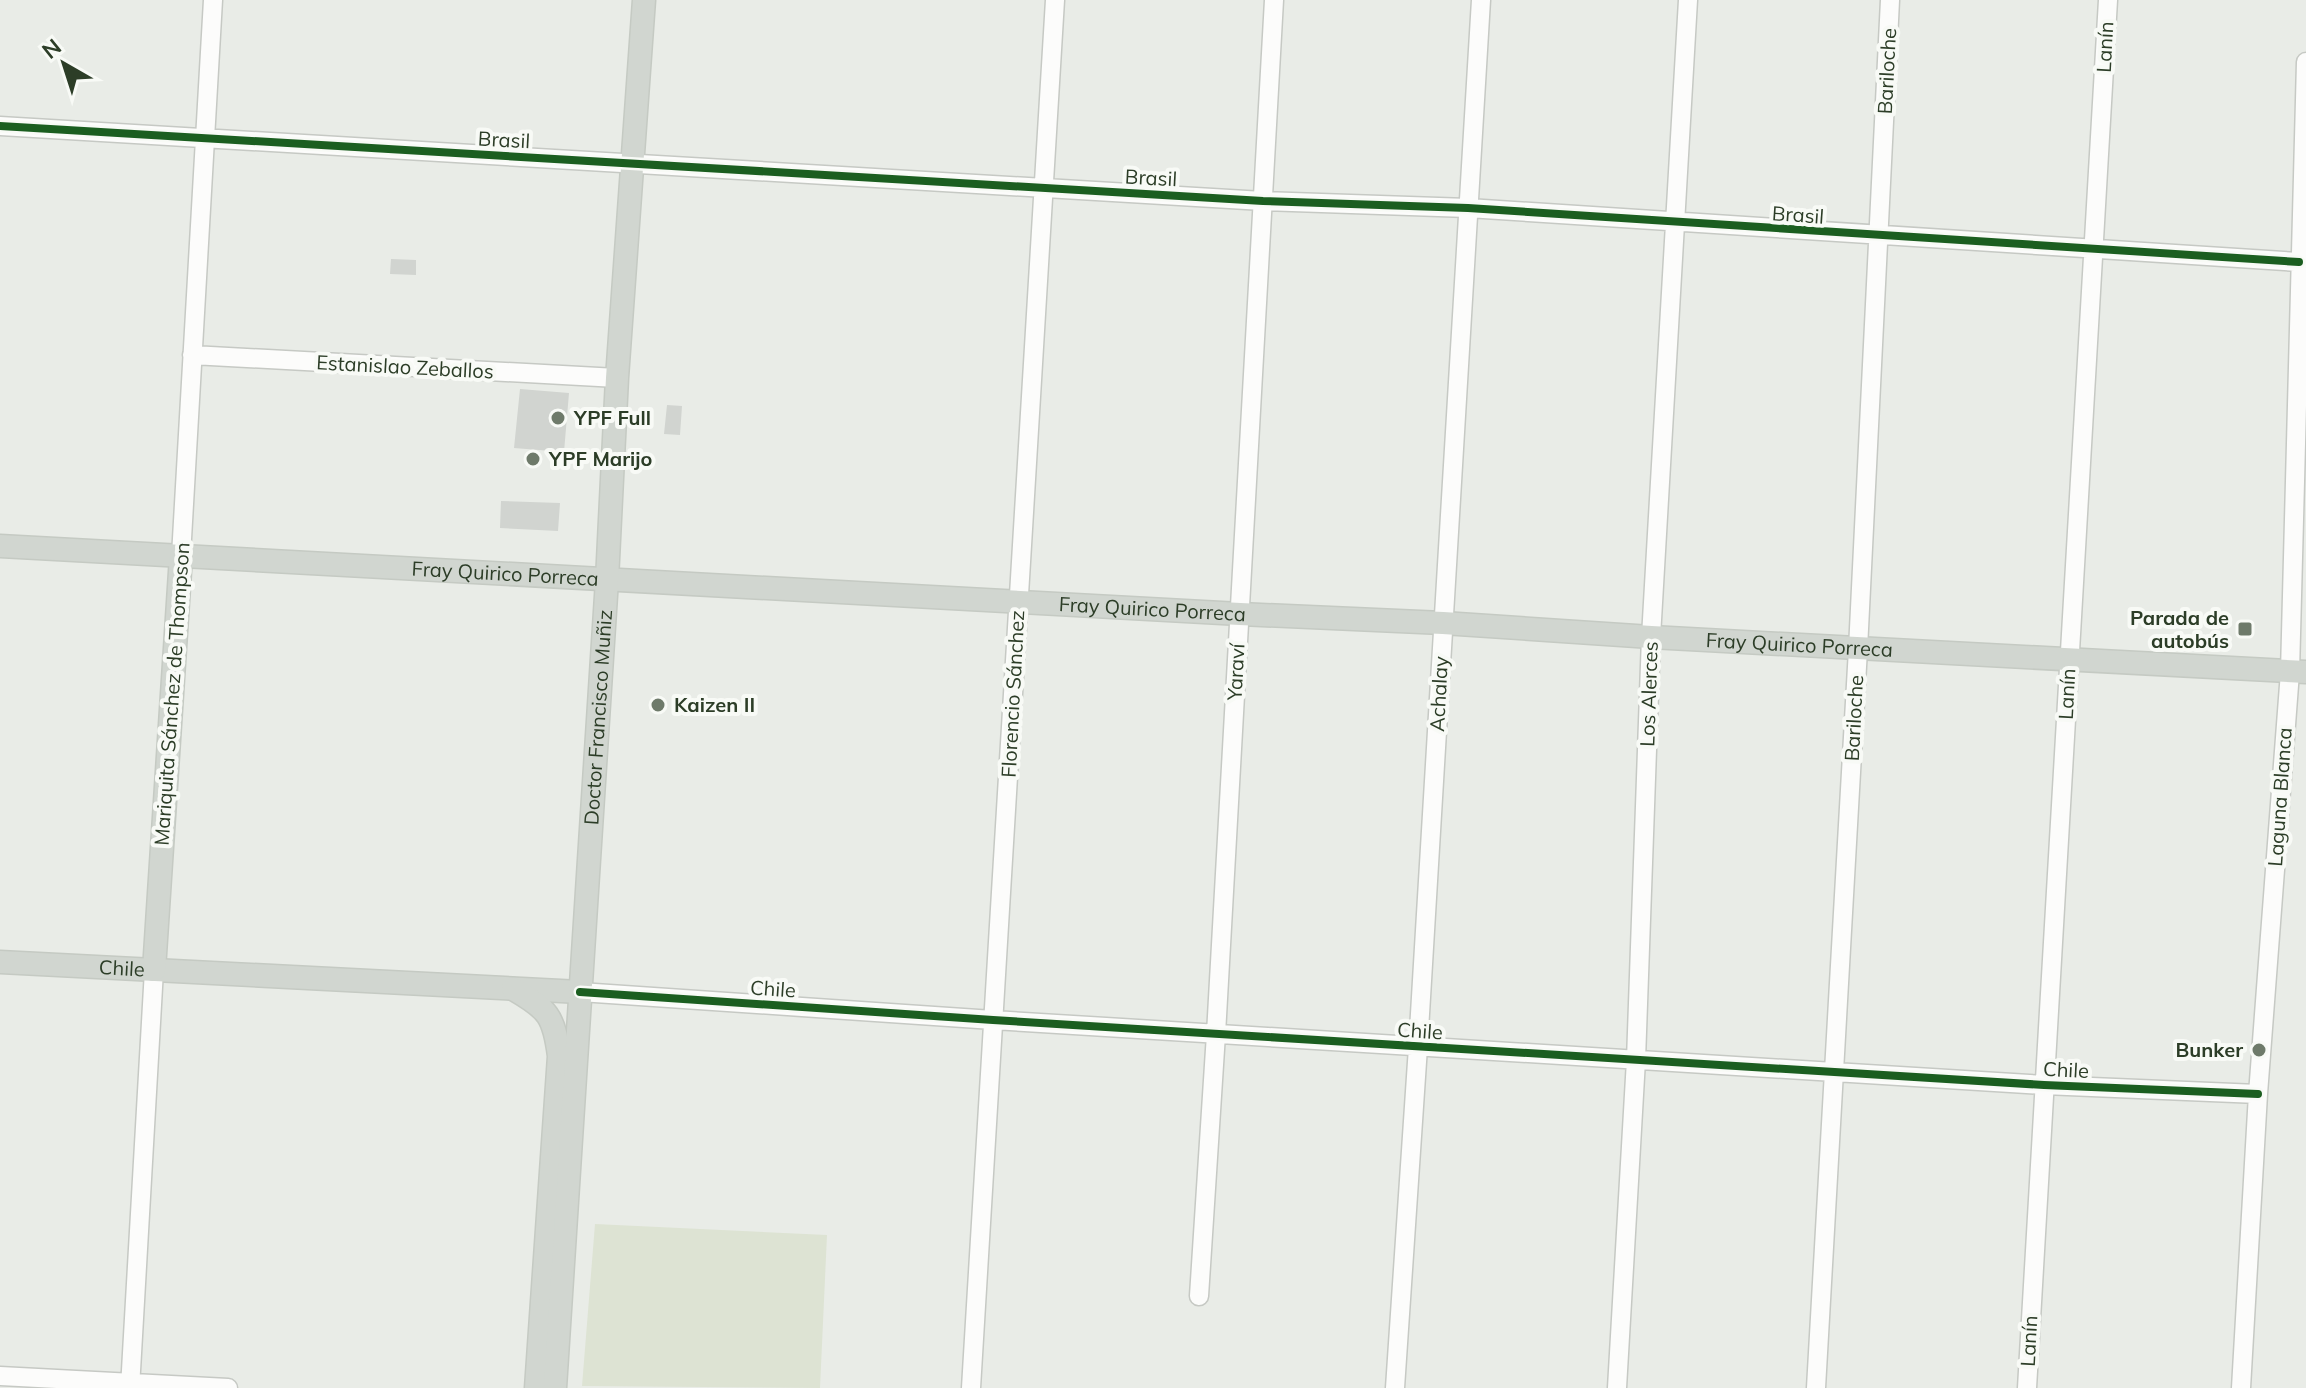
<svg xmlns="http://www.w3.org/2000/svg" width="2306" height="1388" font-family="Mulish,sans-serif">
<rect width="100%" height="100%" fill="#e9ece7"/>
<!-- green -->
<path fill="#dde3d3" d="M595 1224 827 1235 820 1388 582 1386Z"/>
<!-- building -->
<path fill="#d1d4d0" d="M391 259 416 260V275L390 274Z
M520 389 569 393 564 452 514 448Z
M667 405 682 406 680 435 664 434Z
M501 501 560 503 558 531 500 528Z"/>
<g fill="none" stroke-linecap="round" stroke-linejoin="round">
<defs>
<path id="minor" d="M0 126 1263 201 1468 208 2299 262
M192 355 617 378
M181 556 213 0
M580 992 993 1020 2044 1085 2258 1094
M1199 1296 1216 1034 1274 0
M0 1376 228 1388
M130 1388 154 970
M971 1388 1055 0
M1395 1388 1418 1047 1481 0
M1617 1388 1636 1060 1651 637 1688 0
M1816 1388 1858 649 1890 0
M2027 1388 2108 0
M2241 1388 2258 1094 2290 672 2306 62"/>
<g id="major">
<path id="s1" d="M0 546 1240 614 1443 623 1651 637 2306 672"/>
<path id="s2" d="M0 962 580 992"/>
<path d="M154 970 181 556"/>
<path d="M513 989C548 1009 554 1016 559 1056L536 1388"/>
<path id="s3" d="M555 1388 607 580 617 378 644 0"/>
</g>
</defs>
<!-- minor casing -->
<use href="#minor" stroke="#c6c9c4" stroke-width="21"/>
<!-- major casing -->
<use href="#major" stroke="#c5cac3" stroke-width="25"/>
<!-- minor -->
<use href="#minor" stroke="#fcfcfb" stroke-width="18"/>
<!-- major -->
<use href="#major" stroke="#d1d6d0" stroke-width="22"/>
<defs>
<path id="cycleway" d="M0 126 1263 201 1468 208 2299 262
M580 992 993 1020 2044 1085 2258 1094"/>
</defs>
<!-- cycleway casing -->
<use href="#cycleway" stroke="#f8faf6" stroke-width="13"/>
<!-- cycleway -->
<use href="#cycleway" stroke="#1b5e20" stroke-width="8"/>
</g>
<!-- markers -->
<g fill="#6e7a6a" stroke="#f8faf6" stroke-width="3">
<circle cx="558" cy="418" r="8"/>
<circle cx="533" cy="459" r="8"/>
<rect x="2237" y="621" width="16" height="16" rx="4"/>
<circle cx="658" cy="705" r="8"/>
<circle cx="2259" cy="1050" r="8"/>
</g>
<g text-anchor="middle" stroke-width="8" stroke-linejoin="round" paint-order="stroke">
<!-- street labels -->
<g font-size="20" fill="#2c3d27" stroke="#f8faf6">
<text transform="translate(2105 47) rotate(-87)" y="7">Lanín</text>
<text transform="translate(1887 71) rotate(-87)" y="7">Bariloche</text>
<text transform="translate(504 140) rotate(3)" y="7">Brasil</text>
<text transform="translate(1151 178) rotate(3)" y="7">Brasil</text>
<text transform="translate(1798 215) rotate(4)" y="7">Brasil</text>
<text transform="translate(405 367) rotate(3)" y="7">Estanislao Zeballos</text>
<text dy="7" stroke="none"><textPath href="#s1" startOffset="506">Fray Quirico Porreca</textPath></text>
<text dy="7" stroke="none"><textPath href="#s1" startOffset="1154">Fray Quirico Porreca</textPath></text>
<text dy="7" stroke="none"><textPath href="#s1" startOffset="1802">Fray Quirico Porreca</textPath></text>
<text transform="translate(1236 672) rotate(-87)" y="7">Yaraví</text>
<text transform="translate(172 694) rotate(-86)" y="7">Mariquita Sánchez de Thompson</text>
<text transform="translate(1013 694) rotate(-87)" y="7">Florencio Sánchez</text>
<text transform="translate(1439 694) rotate(-87)" y="7">Achalay</text>
<text transform="translate(1649 694) rotate(-88)" y="7">Los Alerces</text>
<text transform="translate(2067 694) rotate(-87)" y="7">Lanín</text>
<text dy="7" stroke="none"><textPath href="#s3" startOffset="672">Doctor Francisco Muñiz</textPath></text>
<text transform="translate(1854 718) rotate(-87)" y="7">Bariloche</text>
<text transform="translate(2280 797) rotate(-86)" y="7">Laguna Blanca</text>
<text dy="7" stroke="none"><textPath href="#s2" startOffset="122">Chile</textPath></text>
<text transform="translate(773 989) rotate(4)" y="7">Chile</text>
<text transform="translate(1420 1031) rotate(4)" y="7">Chile</text>
<text transform="translate(2066 1070) rotate(3)" y="7">Chile</text>
<text transform="translate(2029 1341) rotate(-87)" y="7">Lanín</text>
</g>
<!-- poi labels -->
<g font-size="20" font-weight="bold" fill="#2c3d27" stroke="#f8faf6" text-anchor="start">
<text x="574" y="425">YPF Full</text>
<text x="549" y="466">YPF Marijo</text>
<text x="2229" y="625" text-anchor="end">Parada de<tspan x="2229" dy="23">autobús</tspan></text>
<text x="674" y="712">Kaizen II</text>
<text x="2243" y="1057" text-anchor="end">Bunker</text>
</g>
</g>
<!-- north arrow -->
<g transform="translate(64 64) rotate(321)" stroke="#f8faf6" stroke-width="6" paint-order="stroke">
<path d="M0-6L14 30L0 20L-14 30Z" fill="#2c3d27"/>
<text y="-12" font-size="22" font-weight="bold" text-anchor="middle" fill="#2c3d27">N</text>
</g>
</svg>
